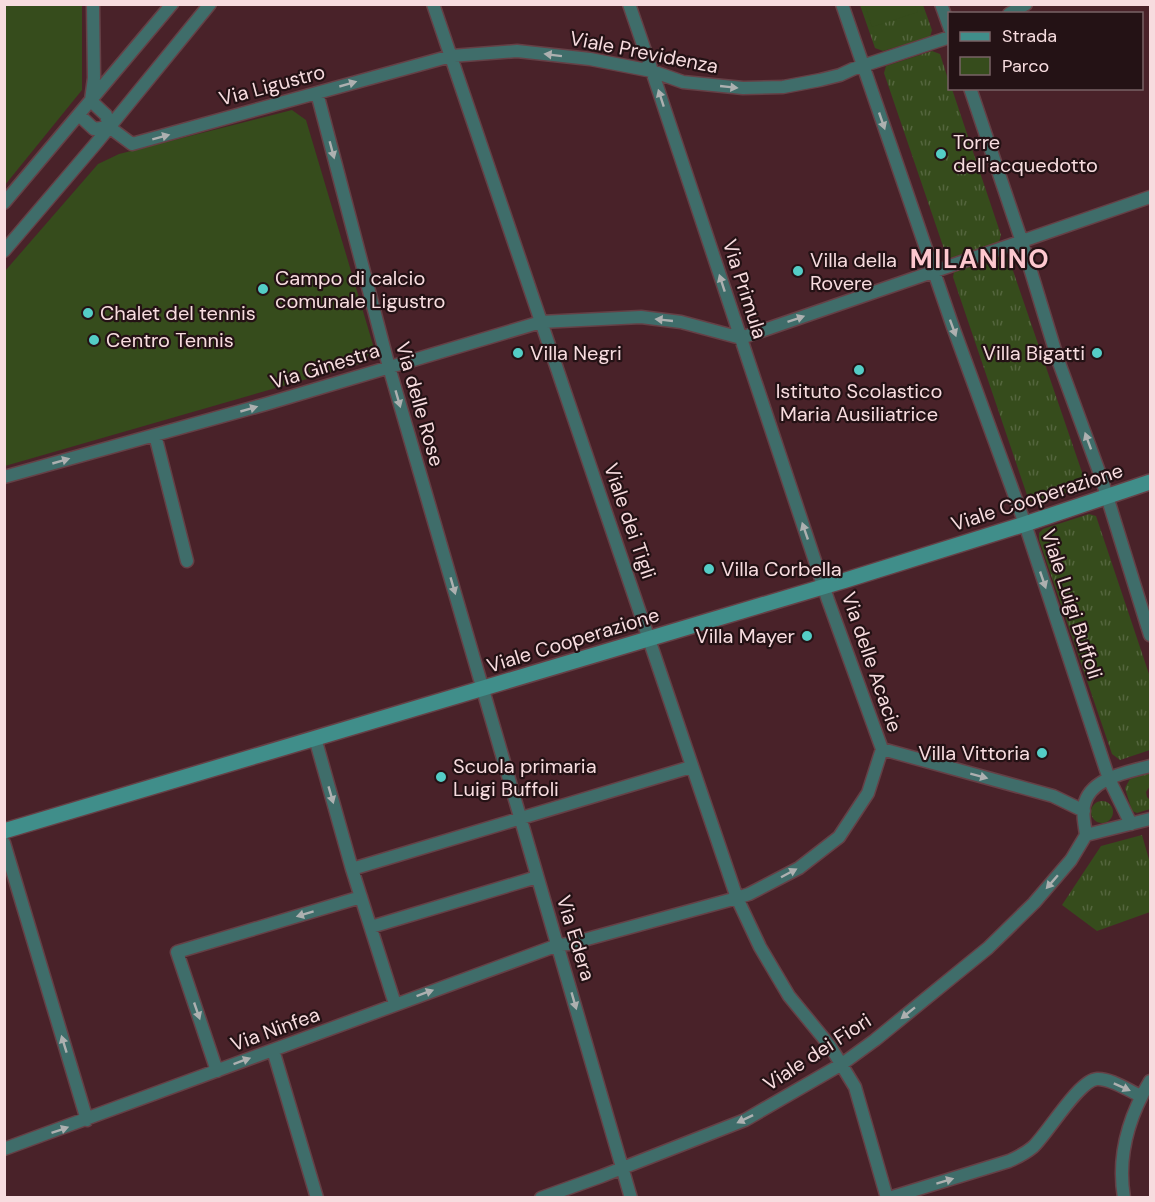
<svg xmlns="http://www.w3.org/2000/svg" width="1155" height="1202" font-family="'DM Sans',sans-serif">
<defs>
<pattern id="grass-tufts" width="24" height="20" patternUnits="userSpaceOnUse" patternTransform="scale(1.5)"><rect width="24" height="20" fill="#364c1c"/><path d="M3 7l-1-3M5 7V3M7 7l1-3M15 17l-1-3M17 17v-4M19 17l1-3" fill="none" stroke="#54653d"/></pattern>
</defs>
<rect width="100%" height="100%" fill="#492229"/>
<!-- grass -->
<path fill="url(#grass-tufts)" d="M860 5H923L932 30 930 37 883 51 875 48Z
M932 51 940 54 949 82 950 88 952 89 1001 235 999 242 951 258 945 252 884 73 886 66Z
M1003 255 1009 259 1085 481 1083 487 1034 504 1028 498 953 277 954 272Z
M1089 514 1096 516 1150 677V750L1120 760 1112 754 1039 540V533L1043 529Z
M1150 773V786L1146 792 1147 797 1150 800V809L1137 813 1132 811 1125 788 1130 779Z
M1091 812a11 11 0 1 1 22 0a11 11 0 1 1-22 0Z
M1142 835 1150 863V912L1097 931 1062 905 1101 846Z"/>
<!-- park -->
<path fill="#364c1c" d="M5 4 82 5V90L5 185Z
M865 5H915L918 12 872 27Z
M292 110 306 120 374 348 363 363 5 466V271L98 164 119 154Z"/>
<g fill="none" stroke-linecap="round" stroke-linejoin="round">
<defs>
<path id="street" d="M433 4 737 898 760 947 789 996 830 1046 855 1087 887 1198
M842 4 953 327 1025 524 1109 779 1131 824
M941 4 950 29
M1009 14 1026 4
M970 88 1022 242 1058 360 1101 477 1150 635
M317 93 389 367 631 1198
M91 100 94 78 93 4
M91 101 106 115 109 127
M79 115 94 129 109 127
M109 127 132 144 451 56 517 51 590 59 652 71 683 82 743 88 783 87 820 80 840 75 853 69 950 37
M4 203 172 4
M4 251 98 141 210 4
M155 435 187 561
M4 477 266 404 541 322 641 317 681 322 741 338 1150 197
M315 738 352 869 395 1004
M882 749 1053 796 1084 811
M1086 835C1085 826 1082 815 1084 806 1089 778 1128 772 1150 766
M1086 835 1150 819
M4 843 87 1120
M352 869 691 767
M371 927 537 877
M273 1050 317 1198
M217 1071 177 952 361 897
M4 1149 558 945 569 944 737 898 749 894 799 868 839 837 868 793 882 749 828 600 652 71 629 4
M541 1198 602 1176 745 1120 842 1064 875 1040 988 948 1034 903 1071 860 1086 835
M889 1198 1009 1161C1018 1157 1026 1153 1033 1147 1048 1133 1079 1080 1097 1079 1111 1078 1129 1091 1141 1096
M1124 1198C1117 1156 1129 1116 1150 1081"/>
<path id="secondary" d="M4 831 846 580 1025 524 1150 482"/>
</defs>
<!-- street casing -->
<use href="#street" stroke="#654046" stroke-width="15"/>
<!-- secondary casing -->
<use href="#secondary" stroke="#654046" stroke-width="18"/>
<!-- street -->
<use href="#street" stroke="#3f6d6a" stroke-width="12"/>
<!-- secondary -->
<use href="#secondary" stroke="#408e8a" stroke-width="15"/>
</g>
<!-- one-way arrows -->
<defs><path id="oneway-solid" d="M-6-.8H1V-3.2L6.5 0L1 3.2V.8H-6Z" transform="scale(1.5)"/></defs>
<g fill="#adb0b0">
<use href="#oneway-solid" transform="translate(553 55) rotate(-173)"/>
<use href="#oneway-solid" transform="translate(348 84) rotate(-16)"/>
<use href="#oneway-solid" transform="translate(729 87) rotate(6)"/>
<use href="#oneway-solid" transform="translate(661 98) rotate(-108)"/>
<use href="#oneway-solid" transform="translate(882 121) rotate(71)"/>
<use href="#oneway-solid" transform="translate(161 137) rotate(-15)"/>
<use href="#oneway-solid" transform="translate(332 150) rotate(75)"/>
<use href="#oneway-solid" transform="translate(722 283) rotate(-108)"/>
<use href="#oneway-solid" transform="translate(796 319) rotate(-19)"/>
<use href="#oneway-solid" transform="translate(664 320) rotate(-174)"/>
<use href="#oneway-solid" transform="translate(953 328) rotate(70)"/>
<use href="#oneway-solid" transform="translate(398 399) rotate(74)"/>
<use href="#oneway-solid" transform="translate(249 409) rotate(-16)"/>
<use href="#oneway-solid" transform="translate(1088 441) rotate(-110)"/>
<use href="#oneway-solid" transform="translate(61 461) rotate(-16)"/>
<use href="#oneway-solid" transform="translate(805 531) rotate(-109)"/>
<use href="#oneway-solid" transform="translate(1043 580) rotate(71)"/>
<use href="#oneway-solid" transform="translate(453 586) rotate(74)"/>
<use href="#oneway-solid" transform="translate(979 776) rotate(15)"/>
<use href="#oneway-solid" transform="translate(331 795) rotate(74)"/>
<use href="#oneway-solid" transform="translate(789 873) rotate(-28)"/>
<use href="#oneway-solid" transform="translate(1052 882) rotate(131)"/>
<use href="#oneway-solid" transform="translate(305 914) rotate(163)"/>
<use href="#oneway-solid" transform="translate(425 993) rotate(-20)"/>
<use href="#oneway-solid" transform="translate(574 1001) rotate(74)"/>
<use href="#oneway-solid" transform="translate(197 1011) rotate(71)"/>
<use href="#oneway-solid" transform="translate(908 1013) rotate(141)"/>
<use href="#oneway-solid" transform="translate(64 1044) rotate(-107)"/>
<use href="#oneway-solid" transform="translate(242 1061) rotate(-20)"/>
<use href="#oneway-solid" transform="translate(1122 1087) rotate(24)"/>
<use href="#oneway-solid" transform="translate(745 1119) rotate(154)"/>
<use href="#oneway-solid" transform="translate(60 1130) rotate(-19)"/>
<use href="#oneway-solid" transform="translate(945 1181) rotate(-17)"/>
</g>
<!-- markers -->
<g fill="#54cdc6" stroke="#241215" stroke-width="2">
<circle cx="941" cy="154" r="6"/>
<circle cx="798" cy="271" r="6"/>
<circle cx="263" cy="289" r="6"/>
<circle cx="88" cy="313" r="6"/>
<circle cx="94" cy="340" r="6"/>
<circle cx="518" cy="353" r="6"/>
<circle cx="1097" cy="353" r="6"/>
<circle cx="859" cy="370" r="6"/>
<circle cx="709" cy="569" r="6"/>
<circle cx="807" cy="636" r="6"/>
<circle cx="1042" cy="753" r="6"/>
<circle cx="441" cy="777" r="6"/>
</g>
<g text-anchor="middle" stroke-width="4.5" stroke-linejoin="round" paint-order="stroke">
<!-- street labels -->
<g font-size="20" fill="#f7dcdf" stroke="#241215">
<text transform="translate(644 52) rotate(11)" y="7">Viale Previdenza</text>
<text transform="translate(272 85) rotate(-15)" y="7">Via Ligustro</text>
<text transform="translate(745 289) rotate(72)" y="7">Via Primula</text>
<text transform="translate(325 366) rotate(-17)" y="7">Via Ginestra</text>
<text transform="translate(420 404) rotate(74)" y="7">Via delle Rose</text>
<text transform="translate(1037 497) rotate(-18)" y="7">Viale Cooperazione</text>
<text transform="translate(630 521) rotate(71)" y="7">Viale dei Tigli</text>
<text transform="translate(1072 604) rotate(72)" y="7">Viale Luigi Buffoli</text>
<text transform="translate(573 640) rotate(-17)" y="7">Viale Cooperazione</text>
<text transform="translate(872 662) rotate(71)" y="7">Via delle Acacie</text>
<text transform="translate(576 938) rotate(73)" y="7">Via Edera</text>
<text transform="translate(275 1029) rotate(-20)" y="7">Via Ninfea</text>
<text transform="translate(817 1052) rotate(-33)" y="7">Viale dei Fiori</text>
</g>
<!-- poi labels -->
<g font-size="20" fill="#f7dcdf" stroke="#241215" text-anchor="start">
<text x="953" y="149">Torre<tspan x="953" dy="23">dell'acquedotto</tspan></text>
<text x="810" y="267">Villa della<tspan x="810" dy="23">Rovere</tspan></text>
<text x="275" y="285">Campo di calcio<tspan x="275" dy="23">comunale Ligustro</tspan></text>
<text x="100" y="320">Chalet del tennis</text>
<text x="106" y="347">Centro Tennis</text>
<text x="530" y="360">Villa Negri</text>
<text x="1085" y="360" text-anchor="end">Villa Bigatti</text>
<text x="859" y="398" text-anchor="middle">Istituto Scolastico<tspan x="859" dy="23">Maria Ausiliatrice</tspan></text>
<text x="721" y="576">Villa Corbella</text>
<text x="795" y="643" text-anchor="end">Villa Mayer</text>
<text x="1030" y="760" text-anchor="end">Villa Vittoria</text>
<text x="453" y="773">Scuola primaria<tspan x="453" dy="23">Luigi Buffoli</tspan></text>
</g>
<!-- district labels -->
<g font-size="26" font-weight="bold" letter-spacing="1.5" fill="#fdc8cf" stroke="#241215">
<text x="980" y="268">MILANINO</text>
</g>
</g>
<!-- border -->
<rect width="1155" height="1202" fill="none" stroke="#f7dcdf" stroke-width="12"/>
<!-- legend -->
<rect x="948" y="12" width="195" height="78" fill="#241215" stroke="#786366" stroke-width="1.5"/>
<rect x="960" y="32" width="30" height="9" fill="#408e8a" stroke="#786366" stroke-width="1.5"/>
<text x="1002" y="42" font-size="18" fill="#f7dcdf">Strada</text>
<rect x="960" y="57" width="30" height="18" fill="#364c1c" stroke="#786366" stroke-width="1.5"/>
<text x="1002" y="72" font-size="18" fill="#f7dcdf">Parco</text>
</svg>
